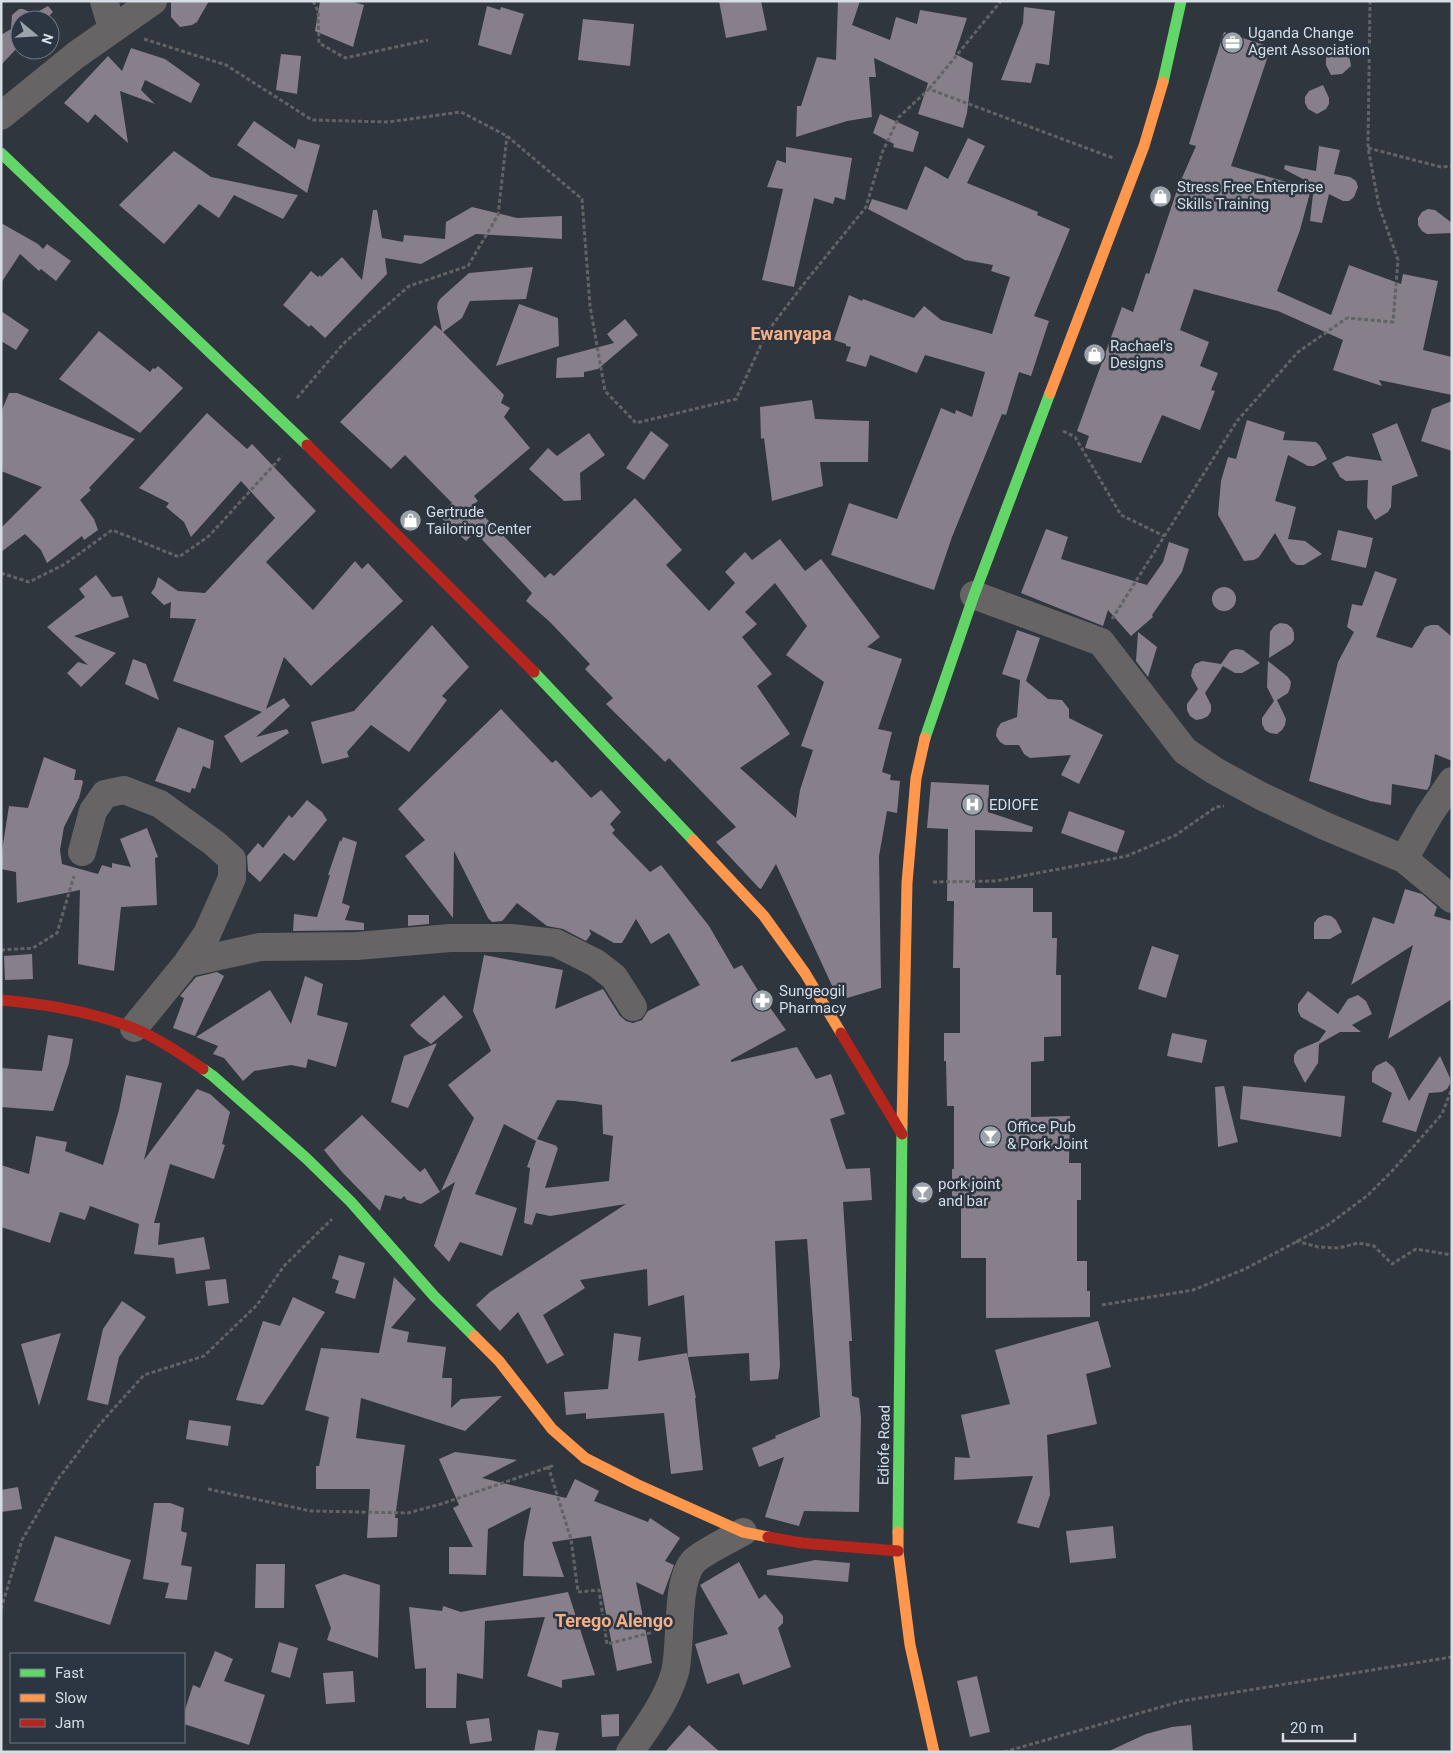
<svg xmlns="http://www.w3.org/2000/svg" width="1453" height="1753" font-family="Roboto,sans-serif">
<rect width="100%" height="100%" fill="#30363d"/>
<!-- building -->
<path fill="#877f8a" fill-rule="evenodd" d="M171 1H209L197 22 192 25 180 27 171 17Z
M320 1H350L364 5 353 47 315 31Z
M719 1H761L767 30 726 38Z
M838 1H860L852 25 890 40 896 17 917 24 920 10 967 18 955 54 973 63 967 113 963 128 918 114 928 83 874 58 876 77H869L872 117 847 121 796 137 797 106H801L817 57 836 60Z
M48 6 53 12 45 20H20V45L1 65V35L11 29 12 15 19 9H23L34 14Z
M487 6 500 10 501 7 524 14 511 55 478 45Z
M1024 7 1055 11 1049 65 1036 63 1031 83 1001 80 1023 23Z
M583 19 634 24 630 66 578 60Z
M1224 32 1271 47 1231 166 1311 189 1300 230 1277 291 1331 315 1349 265 1401 284 1403 274 1438 281 1423 350 1452 357V395L1379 380 1382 386 1333 370 1343 340 1278 311 1194 289 1180 330 1209 342 1200 366 1218 373 1211 390 1215 391 1200 430 1162 415 1141 463 1085 448 1089 436 1077 431 1122 307 1133 312 1146 273 1149 274 1178 187 1196 146 1189 144Z
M131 48 165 59 200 84 191 103 145 80 141 90 155 104 120 91 128 143 95 114 88 123 64 103 108 56 122 71Z
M1336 50 1343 51 1348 54 1350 60 1351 66 1342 74 1331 75 1326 65V58L1330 53Z
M281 54 301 56 297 94 276 90Z
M1323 85 1329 98V104L1326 109 1317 114 1308 109 1305 103V97L1309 91Z
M880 114 919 132 913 152 893 147 894 144 873 133Z
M254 121 295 149 298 139 320 145 307 193 237 145Z
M968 138 985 146 967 183 1038 212 1037 215 1070 229 1034 316 1049 321 1031 376 1019 372 1006 415 1002 414 952 537 934 590 831 555 849 503 897 519 941 408 955 414 956 410 972 417 985 372 925 355 917 373 870 355 866 367 846 361 851 347 846 346V344L834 340 849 295 862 301 863 299 914 318 924 306 941 320 992 334 1010 277 991 271 993 265 965 260 868 209 872 199 907 210 925 166 948 179Z
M1319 146 1340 150 1334 174 1350 177 1356 181 1358 187 1354 197 1349 201H1343L1329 194 1322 223 1310 221 1314 185 1284 169 1285 165 1316 171Z
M786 147 852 158 845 200 835 197 833 204 814 198 794 287 762 280 783 189 767 187 777 160 786 163Z
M174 151 211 177 298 195 283 219 234 195 219 218 199 204 164 244 119 205Z
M472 207 517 218 562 216V239L476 234 421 264 385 258 387 274 325 338 311 325 309 327 283 305 311 271 318 277 320 275 321 277 342 257 362 280 373 210H377L382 238 403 242 404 235 445 239 446 222Z
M1428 209 1435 210 1452 223V233L1427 234 1422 231 1418 225V218L1422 212Z
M1 223 38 244 43 249 47 244 71 261 56 281 41 269 39 271 20 254 1 283Z
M533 267 526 299 470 301 462 318 443 332 504 395 501 403 510 408 504 417 530 448 474 496 478 501 473 505 545 578 550 573 554 576 635 498 682 550 666 565 709 611 735 583 725 572 745 552 752 560 780 539 805 571 821 559 880 637 867 647 902 659 878 729 892 732 882 772 891 775 890 780 900 781 897 813 887 811 879 856 881 988 847 998 842 987 834 990 776 864 761 889 759 888 716 842 736 827 669 758 665 762 606 704 613 698 585 669 590 664 550 622 526 601 532 593 475 532 466 541 438 515 452 503 405 455 391 469 340 422 435 325 442 331 437 307 438 302 441 298 469 273ZM775 583 807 626 786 655 824 682 801 746 813 750 800 790 796 818 740 768 790 734 757 686 772 674 742 637 757 624 745 612Z
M519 304 558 318 559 346 496 366Z
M1 311 29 330 16 350 1 341Z
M625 319 638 335 598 369 584 372V377L556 378 557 358 614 343 607 334Z
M99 331 150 372 153 368 155 369 158 366 183 388 140 433 59 379Z
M9 393H17L135 439 89 488 91 490 80 500 94 519 98 530 84 540 82 536 47 563 41 550 25 534 1 552V528L42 487 1 471V412Z
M812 400 815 419 869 421 868 462H820L823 486 772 501 764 438 761 439 760 407Z
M1452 401V451L1421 441 1432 409Z
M207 413 247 449 252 444 316 511 266 562 313 610 355 561 362 569 368 563 403 601 311 686 284 657 266 709 284 698 290 706 256 737 287 729 289 733 241 763 224 736 262 712 173 681 196 619 170 618 171 602 164 605 151 593 155 587 158 577 178 591 205 593 275 518 241 481 191 537 184 522 166 507 169 503 139 488Z
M1247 420 1285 432 1283 440 1316 442 1320 446 1327 459 1314 466H1308L1288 455 1275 501 1296 507 1288 539 1305 541 1322 554 1304 565H1297L1291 561 1275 533 1259 557 1254 560 1244 561 1218 515 1221 481 1228 457 1236 459Z
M1397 423 1418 476 1392 486 1391 507 1388 512 1375 520 1367 507 1368 480 1346 481 1340 477 1332 463 1347 456 1382 461 1372 434Z
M651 431 669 445 644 480 626 468Z
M589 433 605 455 580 473 581 500 564 501 529 469 548 448 557 456Z
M1046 529 1068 537 1061 559 1147 585 1163 562 1169 542 1189 549 1182 572 1152 615 1153 617 1131 636 1108 610 1103 626 1021 593Z
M1338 530 1373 538 1366 568 1331 560Z
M1375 571 1397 579 1376 637 1412 648 1425 627 1431 625H1438L1452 637V761L1435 754 1430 785 1427 790 1392 784 1391 805 1370 801 1309 781 1338 662 1354 632 1347 627 1352 604 1362 606Z
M96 575 112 597 122 596 129 617 74 636 116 653 81 687 67 673 78 662 88 665 47 627 85 597 79 589Z
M1212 599a12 12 0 1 1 24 0a12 12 0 1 1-24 0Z
M1280 623 1287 624 1292 628 1294 633V640L1291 644 1269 658 1270 632 1274 626Z
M432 625 469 667 442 696 447 700 409 752 371 725 347 752 349 757 322 764 311 722 354 711Z
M1017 630 1040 638 1026 681 1048 699 1062 700 1069 709V718L1103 735 1079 784 1061 775 1071 755 1030 758 1024 754 1019 745H1005L1000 742 996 736 997 729 1001 723 1017 717 1020 680 1002 674Z
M1138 632 1157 647 1148 677 1136 661Z
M1236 649 1243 650 1260 663 1242 673H1235L1223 666 1205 693 1211 705V711L1208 716 1202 719 1196 720 1190 716 1187 710V704L1198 689 1191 676 1192 670 1195 664 1202 661 1221 664 1230 651Z
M133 659 146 664 159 700 125 684Z
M1268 661 1288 677 1291 682 1290 688 1288 693 1277 700 1286 719 1285 725 1282 730 1277 734 1270 733 1265 730 1262 724V718L1274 701 1267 687Z
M501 709 552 763 556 760 591 798 601 790 621 812 610 824 615 830 612 833 650 872 661 865 709 926 734 969 742 965 759 992 762 990 771 1009 786 1030 731 1060V1062L797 1047 816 1079 831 1074 845 1114 830 1119 846 1169 870 1168 872 1200 843 1202 852 1341H849L852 1396 859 1398 861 1418 859 1512 804 1511 799 1526 765 1517 784 1457 759 1467 752 1448 776 1438 775 1436 820 1417 807 1239 775 1241 780 1366 778 1379 750 1381 749 1353 688 1357 684 1295 648 1306 647 1269 580 1280 585 1288 543 1315 564 1355 547 1364 518 1312 500 1331 476 1305 490 1292 626 1204 550 1216 536 1213 532 1225 524 1223 530 1168 527 1167 536 1141 504 1124 475 1194 517 1208 502 1256 460 1242 449 1262 434 1246 455 1182 441 1191 474 1118 448 1085 491 1051 473 1011 484 955 563 970 555 1009 603 989 620 1016 626 1021 633 1023 642 1020 648 1011 700 985 669 933 651 944 636 919 622 943H614L589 929 591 934 586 941 563 929 547 926 517 903 504 919 502 921 492 922 488 918 454 851 453 918 405 856 425 840 398 809ZM557 1100 574 1101 602 1105 603 1134 613 1136 609 1181 545 1188 558 1148 556 1147 557 1146 537 1139Z
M178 727 214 741 210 769 203 766 195 789 192 788 190 793 155 781Z
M44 757 76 770 74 780H82L83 782 79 798 64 827 60 850 62 864 98 874 102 865 112 868V863L131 867 120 839 147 828 158 857 155 858 157 905 121 907 114 971 78 964 80 890 17 903 16 872 1 869V857L9 806 28 808Z
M931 782 989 785 988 812 1033 827 1032 832 975 830V888H1033V912H1052V938H1057L1056 975H1061V1036L1044 1037V1061L1031 1062V1117L1070 1116 1069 1163H1081V1200H1077V1261H1087V1291H1090V1317L986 1318V1258H961V1204H952V1169H954V1106H947L946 1061H944V1033H960V968H953L954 901H947L948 829 927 828Z
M307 800 322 812 327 820 294 861 284 853 260 882 248 871 247 856 258 843 263 848 289 815 292 818Z
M1069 811 1125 831 1117 853 1061 833Z
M343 837 357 842 342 903 350 906 345 920 364 923V930L293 931 294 914 317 917 330 875H328L340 840 341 842Z
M1405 889 1422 894 1437 907 1434 916 1452 921V999L1388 1039 1413 945 1351 985 1373 917 1394 924Z
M408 915H429V924L408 926Z
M1325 915 1331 916 1336 920 1342 932 1330 939H1314V923L1318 918Z
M1152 946 1179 955 1166 998 1138 989Z
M32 954 33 979 5 980 4 956Z
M217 972 224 976 195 1036 173 1028 184 998 180 996 196 977Z
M305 976 323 984 317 1015 348 1023 336 1067 308 1059 306 1068 291 1065 254 1071 243 1081 224 1058 213 1054 218 1046 196 1037 270 990 291 1024Z
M1308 991 1338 1014 1348 999 1358 995 1366 1001 1372 1014 1352 1025 1361 1032H1340L1319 1044 1318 1063 1305 1083 1294 1062V1055L1298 1050 1319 1041 1326 1031 1301 1017 1298 1011V1004Z
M444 995 463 1017 431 1044 418 1034 410 1025Z
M1172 1033 1207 1040 1202 1063 1167 1056Z
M48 1035 73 1039 69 1063 53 1111 1 1107V1068L42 1071Z
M437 1043 408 1108 391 1102 404 1056Z
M1440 1056 1450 1078V1084L1447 1089 1442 1092 1429 1093 1416 1132 1382 1122 1392 1093 1372 1082V1072L1376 1066 1386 1061 1394 1068 1409 1101Z
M126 1075 162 1083 144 1160 197 1089 210 1094 230 1112 222 1144 225 1145 214 1179 170 1164 154 1223H160L158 1245 204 1237 210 1269 176 1274 174 1258 134 1254 139 1224 90 1206 85 1220 60 1212 50 1243 1 1227V1165L29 1174 36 1136 67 1142 65 1151 103 1165 119 1110Z
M1224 1086 1238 1142 1218 1147 1215 1087Z
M1243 1086 1345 1096 1341 1137 1240 1119Z
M362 1115 420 1172 425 1168 440 1192 421 1204 407 1200 404 1196 401 1199 385 1195 380 1211 342 1172 324 1150Z
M339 1255 365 1263 355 1299 335 1293 339 1281 332 1278Z
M394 1277 416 1299 391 1328 409 1332 407 1342 446 1347 442 1378H452L451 1408 461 1399 502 1396 465 1431 361 1398 356 1438 405 1445 395 1518H398L397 1537 367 1538 370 1489H316V1466H319L329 1417 305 1410 321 1348 379 1353Z
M226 1279 229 1303 208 1306 205 1281Z
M293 1297 325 1312 263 1405 236 1400 263 1321 280 1326Z
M122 1301 146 1317 119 1357 108 1405 87 1400 103 1329Z
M1098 1321 1111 1367 1086 1374 1097 1424 1047 1435 1050 1495 1039 1528 1017 1523 1033 1476 954 1480 955 1457 970 1458 961 1415 1010 1404 995 1350Z
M61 1333 39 1406 21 1344Z
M614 1333 641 1337 638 1361 687 1353 696 1398H695L703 1470 671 1474 664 1413 586 1419V1413L566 1415 564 1392 608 1389Z
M189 1420 231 1426 228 1446 186 1439Z
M455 1452 517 1460 482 1478 566 1498 575 1479 599 1491 594 1501 648 1522 650 1518 680 1538 665 1561 674 1565 663 1595 636 1582 652 1663 617 1671 591 1536 552 1542 564 1577 523 1576 524 1543 531 1507 488 1529 486 1575 449 1574V1547H473L453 1508 459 1505 439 1459Z
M18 1487 22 1509 1 1512V1490Z
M154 1503H170L184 1508 181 1531 187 1533 181 1565 192 1567 187 1600 165 1598 169 1583 143 1579Z
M1113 1526 1116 1558 1070 1563 1066 1531Z
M55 1536 131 1560 110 1625 34 1601Z
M815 1560 850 1563 848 1582 767 1575V1570Z
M739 1562 759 1599 765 1594 783 1616V1623L778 1628 791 1667 743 1685 739 1673 707 1684 695 1644 728 1634 700 1585Z
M256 1564H285L284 1608H255Z
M344 1574 380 1585 378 1658 327 1640 331 1628 315 1585Z
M568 1592 595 1675 562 1680V1688L527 1676 545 1617 485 1621 483 1679 457 1673 456 1708H426V1668L415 1669 409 1607 442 1611 443 1606 461 1612Z
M279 1642 298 1648 290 1678 271 1672Z
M215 1651 233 1659 224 1681 265 1695 249 1745 184 1724V1713L193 1685 200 1688Z
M353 1671 355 1702 326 1704 323 1673Z
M977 1676 990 1732 970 1737 957 1681Z
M619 1714V1736L602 1737 601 1715Z
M489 1718 492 1741 470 1744 466 1721Z
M689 1725 720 1752H665Z
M1191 1725 1193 1752H1107L1146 1734 1172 1727Z
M538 1730 559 1733 555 1752H534Z"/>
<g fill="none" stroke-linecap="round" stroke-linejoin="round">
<!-- path -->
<path stroke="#626364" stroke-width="3" stroke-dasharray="4 2.5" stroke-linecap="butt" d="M313 1 318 11 319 43 345 58 428 40
M144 39 226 65 312 120 388 122 461 112 507 136 582 199 590 306 605 391 636 423 736 399 767 332 806 281 866 207 882 153 899 117 929 89 1113 158
M929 89 1001 1
M1368 148 1441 167 1452 166
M297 398 343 344 409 286 468 266 498 215 507 136
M1063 431 1075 437 1121 515 1164 536
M1 573 29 582 65 564 112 530 179 557 209 536 282 456
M1112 619 1237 421 1298 352 1347 318 1393 322 1398 260 1379 206 1368 148 1370 1
M933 882 996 881 1127 856 1176 835 1216 807 1224 806
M1 950 33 948 57 933 74 876
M1296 1241 1318 1247 1339 1248 1358 1243 1374 1246 1392 1264 1416 1249 1452 1255
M1102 1305 1193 1290 1245 1269 1328 1225 1368 1195 1393 1170 1442 1114 1452 1088
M548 1466 571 1539 578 1592 599 1590 607 1644 654 1632
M208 1489 311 1511 408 1513 441 1504 555 1465
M1 1609 22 1540 58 1479 100 1424 144 1375 204 1356 257 1305 284 1266 332 1219
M1004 1752 1182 1701 1452 1657"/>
<!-- street -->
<path stroke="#666465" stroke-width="28" d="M104 1 112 28
M1 116 76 55 153 1
M974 595 1101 642 1185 751 1215 771 1261 796 1325 826 1404 859 1452 899
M82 852 93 811 105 794 124 790 160 804 214 843 232 859V878L207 934 187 963 134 1028
M1404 859 1429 815 1452 781
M187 963 260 947 357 946 450 938H511L556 943 596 963 614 977 633 1007
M630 1752C647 1727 667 1701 675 1672 682 1644 675 1581 694 1561 702 1553 732 1538 743 1532"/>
<!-- fast -->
<path stroke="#63d668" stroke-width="11" d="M1163 82 1181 1
M1 153 307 445
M534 672 693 840
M925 738 974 595 1050 393
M203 1069 213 1076 306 1158 351 1202 434 1296 474 1336
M898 1532 902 1124"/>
<!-- slow -->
<path stroke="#ff974d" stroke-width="11" d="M1050 393 1144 146 1163 82
M693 840 764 916 805 973 841 1033
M902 1124 907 883 916 778 925 738
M474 1336 499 1361 552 1429 585 1458 636 1484 743 1532 768 1537
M898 1532V1551L910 1645 934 1752"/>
<!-- jam -->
<path stroke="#b3261e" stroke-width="11" d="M307 445 534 672
M1 1000C46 1004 90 1011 133 1028 158 1038 181 1054 203 1069
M841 1033 902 1134
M768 1537 802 1543 898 1551"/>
</g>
<!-- icons -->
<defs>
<symbol id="office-disc" viewBox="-11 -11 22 22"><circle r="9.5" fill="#9ca3aa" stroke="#2b3642"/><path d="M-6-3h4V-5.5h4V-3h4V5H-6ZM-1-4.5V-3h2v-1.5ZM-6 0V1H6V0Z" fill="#fff"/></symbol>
<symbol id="shop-disc" viewBox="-11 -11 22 22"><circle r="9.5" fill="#9ca3aa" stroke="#2b3642"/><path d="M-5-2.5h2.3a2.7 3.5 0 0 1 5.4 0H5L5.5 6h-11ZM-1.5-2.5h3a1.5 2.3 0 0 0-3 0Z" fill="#fff"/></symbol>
<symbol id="hospital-disc" viewBox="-11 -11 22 22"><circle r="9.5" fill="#9ca3aa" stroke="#2b3642"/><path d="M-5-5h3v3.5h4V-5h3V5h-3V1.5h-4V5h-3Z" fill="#fff"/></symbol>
<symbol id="pharmacy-disc" viewBox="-11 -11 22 22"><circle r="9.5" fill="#9ca3aa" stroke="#2b3642"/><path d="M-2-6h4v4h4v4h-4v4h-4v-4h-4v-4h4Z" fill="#fff"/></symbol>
<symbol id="bar-disc" viewBox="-11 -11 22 22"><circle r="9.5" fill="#9ca3aa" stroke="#2b3642"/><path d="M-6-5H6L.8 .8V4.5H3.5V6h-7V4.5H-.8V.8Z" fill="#fff"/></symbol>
</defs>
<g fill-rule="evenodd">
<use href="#office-disc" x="1220" y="30" width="25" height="25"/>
<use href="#shop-disc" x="1148" y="184" width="25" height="25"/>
<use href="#shop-disc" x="1082" y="342" width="25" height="25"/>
<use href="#shop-disc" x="398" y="508" width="25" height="25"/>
<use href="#hospital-disc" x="960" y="792" width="25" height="25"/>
<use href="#pharmacy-disc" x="750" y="988" width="25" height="25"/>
<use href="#bar-disc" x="978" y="1124" width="25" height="25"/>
<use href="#bar-disc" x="910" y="1180" width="25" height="25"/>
</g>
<g text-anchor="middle" stroke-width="5" stroke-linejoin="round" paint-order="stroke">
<!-- poi labels -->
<g font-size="15" fill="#d6dde4" stroke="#2b3642" text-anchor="start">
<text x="1248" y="38">Uganda Change<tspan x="1248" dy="17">Agent Association</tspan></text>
<text x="1177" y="192">Stress Free Enterprise<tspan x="1177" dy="17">Skills Training</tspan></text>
<text x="1110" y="351">Rachael's<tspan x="1110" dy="17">Designs</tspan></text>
<text x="426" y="517">Gertrude<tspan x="426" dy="17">Tailoring Center</tspan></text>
<text x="989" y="810">EDIOFE</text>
<text x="779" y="996">Sungeogil<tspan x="779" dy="17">Pharmacy</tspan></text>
<text x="1007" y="1132">Office Pub<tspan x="1007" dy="17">&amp; Pork Joint</tspan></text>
<text x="938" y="1189">pork joint<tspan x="938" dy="17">and bar</tspan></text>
</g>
<!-- street labels -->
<g font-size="15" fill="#d6dde4" stroke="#2b3642">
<text transform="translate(884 1445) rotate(-89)" y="5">Ediofe Road</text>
</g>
<!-- quarter labels -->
<g font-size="18" font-weight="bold" fill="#f6af85" stroke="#2b3642">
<text x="791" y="340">Ewanyapa</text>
<text x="614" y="1627">Terego Alengo</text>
</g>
</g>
<!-- border -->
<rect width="1453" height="1753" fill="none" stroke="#d6dde4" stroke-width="5"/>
<!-- legend -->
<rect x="10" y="1653" width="175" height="90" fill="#2b3642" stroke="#6f7983"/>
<rect x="20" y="1669" width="25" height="8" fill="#63d668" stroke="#6f7983"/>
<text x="55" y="1678" font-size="15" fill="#d6dde4">Fast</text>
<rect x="20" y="1694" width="25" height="8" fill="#ff974d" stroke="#6f7983"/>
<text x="55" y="1703" font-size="15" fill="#d6dde4">Slow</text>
<rect x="20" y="1719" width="25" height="8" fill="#b3261e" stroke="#6f7983"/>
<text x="55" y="1728" font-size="15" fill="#d6dde4">Jam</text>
<!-- north arrow -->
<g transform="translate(35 35) rotate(108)"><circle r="24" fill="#2b3642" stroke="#6f7983"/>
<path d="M0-4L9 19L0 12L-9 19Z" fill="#9ca3aa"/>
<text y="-8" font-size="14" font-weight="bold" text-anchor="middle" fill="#d6dde4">N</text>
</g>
<!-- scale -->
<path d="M1283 1733v8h72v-8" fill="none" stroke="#d6dde4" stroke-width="2.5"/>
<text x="1290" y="1733" font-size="15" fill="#d6dde4" stroke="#2b3642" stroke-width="4" paint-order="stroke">20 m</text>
</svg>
